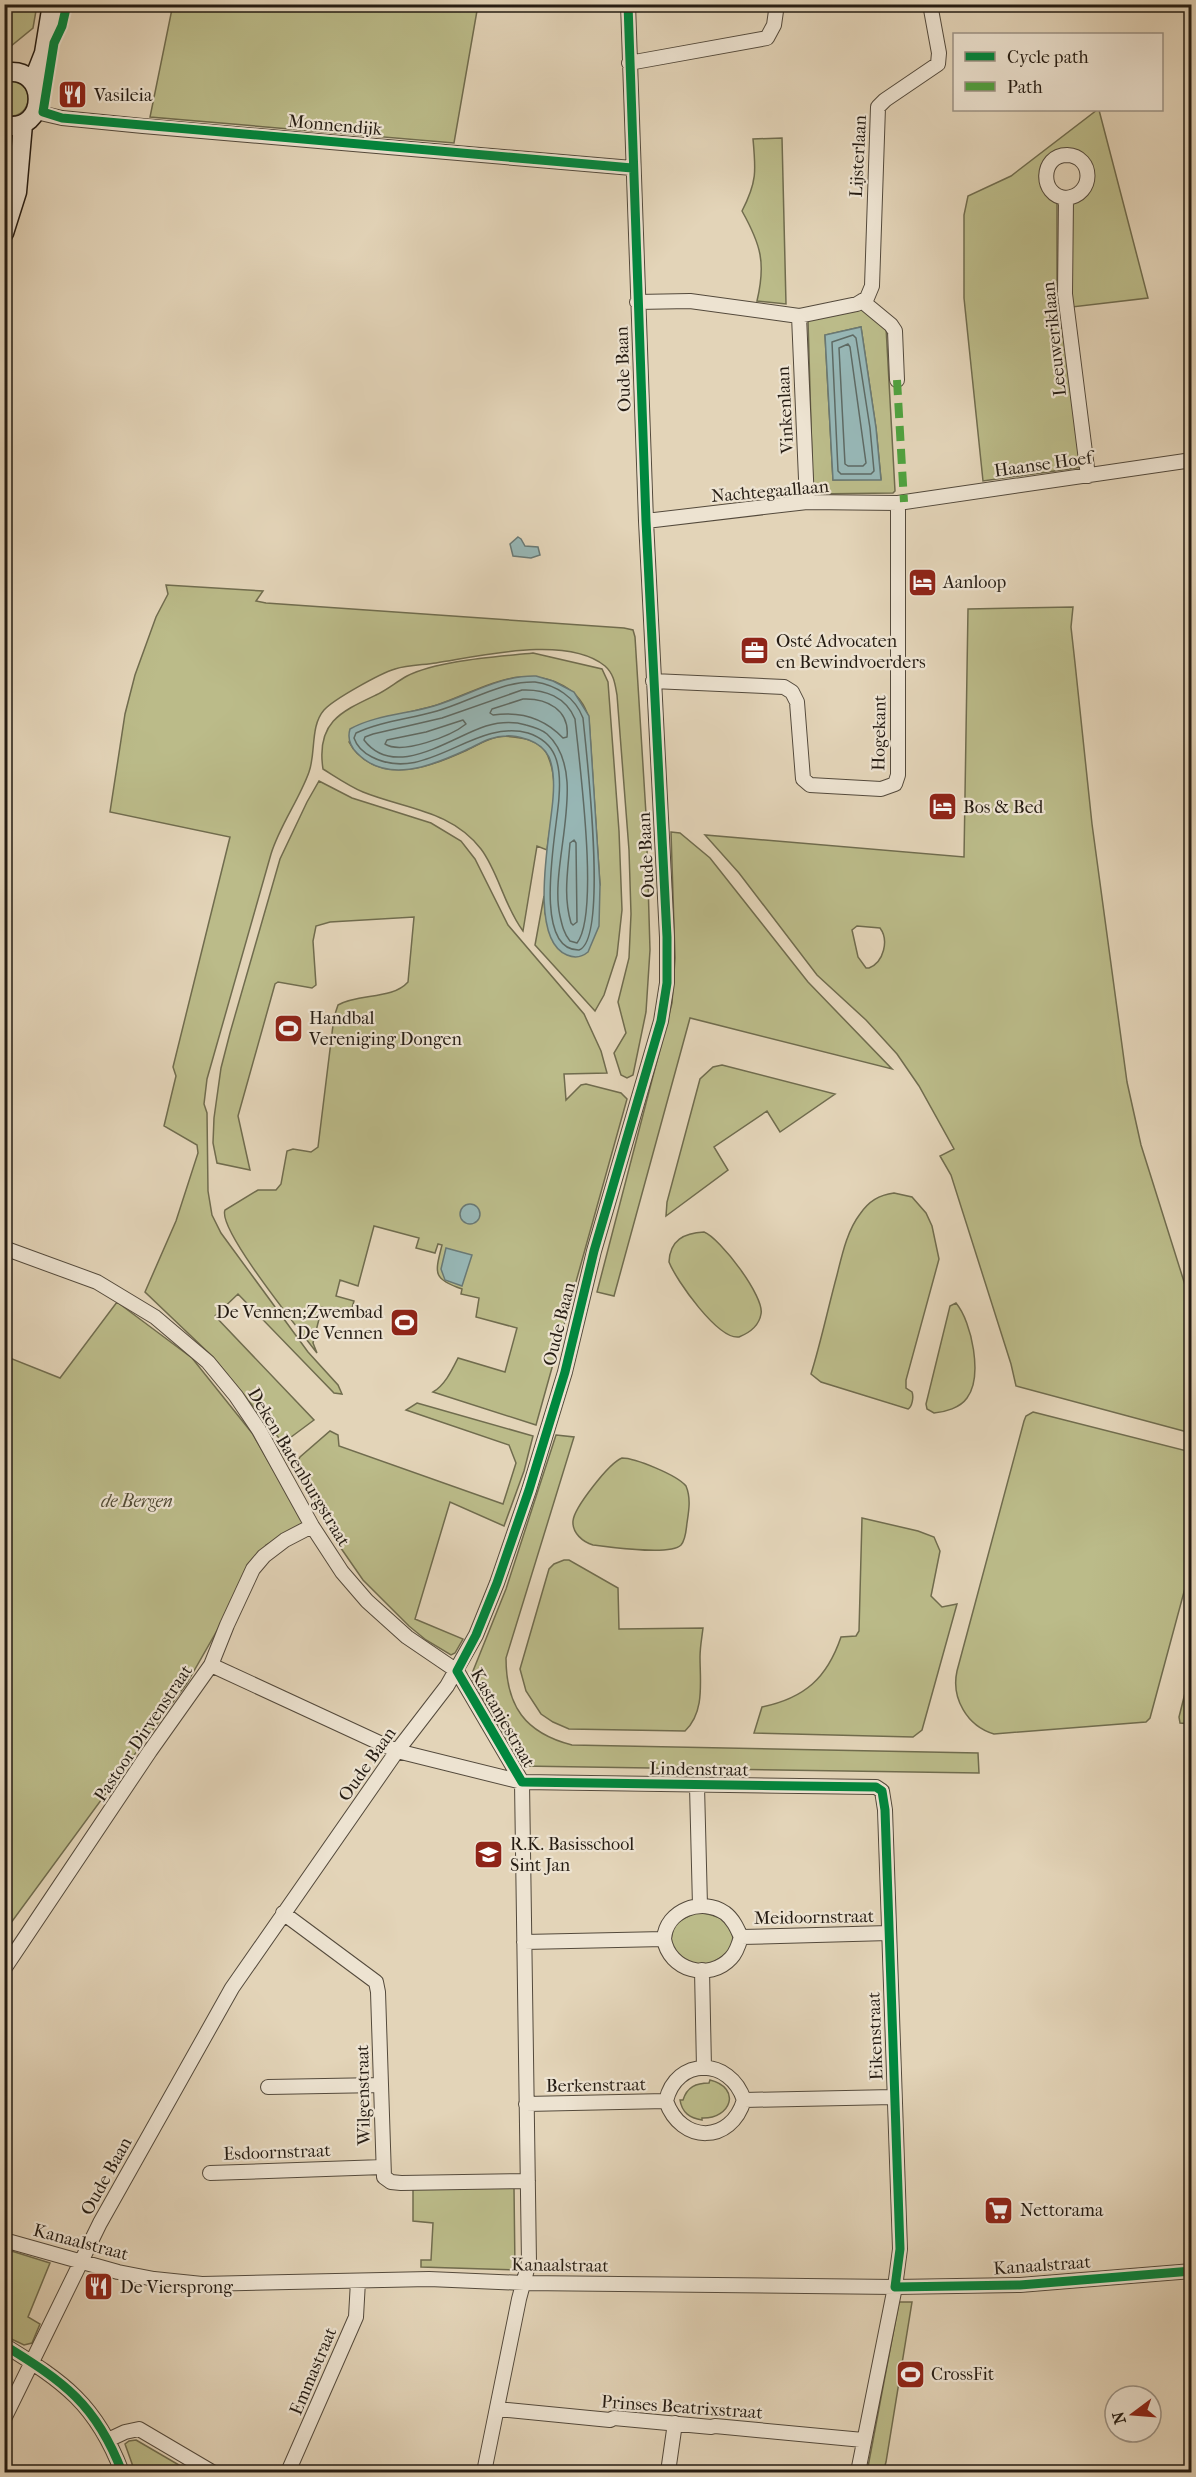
<svg xmlns="http://www.w3.org/2000/svg" width="1196" height="2477" font-family="'IM FELL French Canon',serif">
<rect width="100%" height="100%" fill="#e3d4b8"/>
<filter id="stains"><feTurbulence type="fractalNoise" baseFrequency=".00333" numOctaves="4"/><feColorMatrix values="0 0 0 0 .2 0 0 0 0 .09 0 0 0 0 .02 0 0 0 .5 -.17"/></filter>
<radialGradient id="worn" r=".72"><stop offset=".6" stop-color="#630" stop-opacity="0"/><stop offset="1" stop-color="#630" stop-opacity=".3"/></radialGradient>
<!-- green -->
<path fill="#bbbb89" stroke="#706c4e" stroke-width="1.5" fill-rule="evenodd" d="M5 4 37 5 33 28 5 51Z
M173 4 478 5 454 143 150 117Z
M14 81C38 88 29 122 5 115L4 82Z
M1097 110H1099L1148 298 1072 307 1070 292 1072 204C1092 197 1095 183 1090 164L1051 155C1032 170 1038 192 1057 203V294L1083 467 983 481 964 298V215L968 196 1011 176Z
M782 138 786 304 757 301C766 263 761 245 742 211 757 182 756 171 753 139Z
M863 308 886 327 895 491 893 493 813 494 808 320ZM861 327 876 428 881 479 833 480 825 335Z
M166 585 263 591 256 601 266 603 624 628 633 630 635 637 646 814 650 950 646 1012 633 1075 627 1078 621 1075 614 1053 626 1033 618 1002 629 958 631 914 629 850 617 695C615 684 614 674 605 666 567 635 481 656 436 663 423 665 408 665 395 669 381 673 334 699 324 710 310 726 316 753 309 772 299 800 280 825 271 854L207 1079 204 1104 207 1113 208 1191 212 1215 221 1233 308 1352 338 1385 342 1394 334 1393 238 1294 215 1316 314 1420 283 1443 213 1357 145 1292 176 1221 198 1153 197 1145 164 1126 176 1076 173 1067 230 837 110 812 125 714 135 675 156 617 168 594Z
M1073 607 1071 627 1075 663 1092 824 1127 1082 1141 1145 1191 1304V1433L1016 1386 1011 1364 951 1175 940 1156 954 1149 919 1086 897 1054 866 1020 817 975 739 873 705 835 964 857 968 609ZM857 926 880 928C889 940 884 962 869 968H866L858 957 852 930Z
M533 653 602 669 608 682 619 831 622 910 617 955 604 995 595 1011 535 945 544 896 545 913 553 941 600 885 589 719C581 688 551 675 521 677 497 678 461 697 437 705 411 713 383 716 357 726L349 742C354 752 362 759 372 764 402 778 436 764 465 751 476 746 486 739 498 737 508 735 516 737 526 739 536 742 546 748 549 759 560 786 550 822 547 850L537 846 523 931C504 906 499 873 481 849 451 810 405 809 363 792 349 786 336 777 323 769 316 723 340 712 376 695 387 690 396 682 407 676 439 660 497 657 533 653Z
M319 781 352 798 431 823 461 841 475 859 508 925 584 1014 601 1051 607 1073 564 1074 566 1100 581 1085 586 1084 621 1093 627 1099 536 1425 433 1392C445 1385 452 1370 458 1358L505 1372 517 1328 476 1317 479 1298 461 1294 462 1289C432 1279 435 1273 442 1245L438 1244 435 1253 416 1248 419 1238 374 1226 358 1286 340 1280 336 1296 354 1301 349 1318 322 1307 313 1343 317 1353C302 1333 217 1229 225 1210L258 1190H276L281 1184 287 1151 293 1149 311 1152 318 1147 334 1017 338 1005C359 993 392 1000 408 982L414 917 330 922 316 926 313 941 316 985 312 988 278 982 275 984 238 1116 250 1170 217 1163 213 1143 214 1118 221 1068 230 1033 280 859 307 802Z
M671 832 680 833 710 858 808 982 892 1069 690 1018 614 1296 597 1292 672 1003 675 958Z
M722 1065 835 1094 780 1132 767 1111 714 1147 728 1170 666 1216 667 1202 700 1079 713 1067Z
M894 1193 912 1197 926 1213 932 1226 939 1259 906 1380V1388L912 1392C914 1397 912 1407 908 1409L821 1382 811 1374C821 1342 828 1308 837 1275 842 1255 847 1231 860 1214 869 1201 879 1195 894 1193Z
M704 1232C720 1238 765 1297 761 1314 759 1326 749 1333 739 1337 718 1340 676 1280 669 1262 670 1240 684 1233 704 1232Z
M117 1302 192 1358 252 1433 305 1525 266 1545 187 1683 5 1931V1356L60 1378Z
M956 1303C972 1322 983 1377 967 1398 960 1408 945 1412 934 1413L927 1409 926 1404 950 1306Z
M417 1403 533 1436 524 1471 504 1526 450 1502 415 1619 463 1639 455 1653 451 1655 426 1640 409 1626 363 1580 336 1541 296 1465 300 1457 330 1431 338 1435 339 1446 503 1504 516 1463 509 1445 406 1410Z
M1033 1412 1191 1452V1566L1150 1718 1146 1722 994 1734C967 1726 951 1698 957 1671L1024 1421 1026 1416Z
M556 1435 574 1437 506 1658C506 1706 525 1733 572 1745L978 1753 979 1773 521 1766 494 1722 471 1676 506 1589Z
M622 1458C635 1458 677 1475 686 1486 691 1498 689 1510 687 1523 686 1530 686 1539 681 1545 670 1556 610 1547 593 1545 583 1542 572 1533 573 1521 574 1508 609 1463 622 1458Z
M862 1518 918 1531 934 1537 940 1551 931 1596 942 1607 957 1604 922 1730 913 1737 754 1733 762 1707C805 1698 827 1678 841 1637L856 1636 859 1631Z
M564 1560H569L618 1588 619 1629 703 1628C702 1637 700 1647 700 1657 700 1682 705 1712 685 1731L569 1729 553 1722 541 1714 526 1691 520 1669 549 1569 554 1564Z
M1191 1669V1724L1180 1723 1179 1717Z
M696 1912C719 1915 739 1921 731 1949 705 1973 691 1970 670 1945L674 1924Z
M710 2080C742 2088 731 2119 702 2118V2120C690 2118 682 2113 680 2100H683C687 2087 696 2083 709 2083Z
M413 2188H514L515 2270 421 2267V2260H431L433 2223 413 2221Z
M5 2249 50 2263 28 2317 40 2324 32 2343 24 2345 5 2336Z
M899 2302H912L886 2462 883 2472H867Z
M136 2440 191 2472H135L125 2444 129 2441Z"/>
<!-- water -->
<path fill="#97b7b6" stroke="#697975" stroke-width="1.5" d="M861 327 876 428 881 480H833L825 335Z
M518 537 521 539 525 546 538 547 540 555 531 558 513 556 510 544Z
M536 676 553 681 574 692 589 716 600 885 599 926 588 952C582 957 574 958 567 955 527 939 551 831 553 798 554 786 554 769 549 757 545 749 537 743 529 740 522 738 514 735 506 736 490 736 478 745 464 751 431 766 387 784 357 753 350 746 347 739 350 729 375 715 407 714 434 706 468 696 500 675 536 676Z
M460 1214a10 10 0 1 1 20 0a10 10 0 1 1-20 0Z
M446 1248 472 1255 462 1286 445 1280 441 1269Z"/>
<g fill="none" stroke-linecap="round" stroke-linejoin="round">
<!-- shore -->
<path stroke="#5e6a64" stroke-width="1.5" d="M853 335 856 338 870 428 874 471 871 474H841L838 471 832 342Z
M848 344 850 347 866 463 863 466H848L845 464 839 348Z
M535 682C556 685 575 697 583 718 586 750 609 940 579 950 530 951 558 825 559 797 560 784 560 768 555 756 550 744 540 737 528 733 474 718 426 785 372 757 364 753 357 747 354 738L356 733C381 721 410 719 437 711 469 702 501 681 535 682Z
M522 690C545 689 566 697 575 719 579 761 600 914 577 943L570 941C564 934 562 925 560 916 548 863 591 774 547 734 541 729 534 727 526 725 512 721 500 722 486 726 451 737 395 781 364 740L365 737 373 734 442 718Z
M523 699C547 698 570 710 567 737L563 738C544 718 521 711 493 715L490 713 492 709Z
M463 720 466 724C451 736 402 755 385 744L387 740 426 732Z
M574 840 576 843 577 922 573 925 571 923C563 896 568 870 570 843Z"/>
<defs>
<path id="street" d="M629 63 767 38 774 25 777 4
M36 112 62 118 143 126 632 168
M1066 198C1039 196 1040 155 1067 155 1094 156 1095 195 1066 198L1065 294 1088 476
M862 301 891 325 895 331 897 380
M637 302 690 301 799 316 857 304 867 298 872 286 878 107 885 100 938 64 939 53 930 4
M799 316 807 502
M646 521 807 502 898 503 1192 460
M653 681 784 687 792 692 797 702 803 779 810 785 881 789 895 784 898 775V503
M4 1248 97 1282 155 1317 208 1362 236 1396 259 1430 312 1526 342 1572 367 1601 407 1637 457 1671 522 1782 529 2262 519 2299 484 2472
M211 1665 397 1751 522 1782 876 1787 882 1791 885 1810 900 2249 895 2287 858 2472
M697 1786 700 1906
M283 1913 376 1982 378 1992 384 2177 391 2182 401 2183 528 2181
M741 1937 889 1933
M524 1942 664 1939C669 1970 709 1982 731 1958 736 1953 739 1944 741 1937 737 1928 733 1919 725 1913 702 1897 666 1910 664 1939
M4 1969 150 1751 211 1665 227 1625 253 1569 264 1556 285 1540 312 1526
M702 1970 704 2068
M268 2087 381 2085
M744 2100 893 2097
M526 2104 666 2101C681 2144 731 2144 744 2100 730 2057 676 2057 666 2101
M210 2173 383 2167
M4 2240 118 2272 154 2279 202 2284 429 2279 524 2283 895 2287 1020 2285 1192 2271
M4 2345C64 2382 96 2404 122 2472
M497 2409 610 2420 614 2418 711 2427 715 2426 863 2440
M4 2419 100 2223 232 1988 397 1751 447 1686 476 1635 497 1583 529 1490 565 1372 594 1251 661 1021 667 983V937L646 521 628 4
M108 2440 125 2432 139 2429 212 2472
M288 2472 356 2317 358 2281
M668 2472 675 2423"/>
<path id="secondary" d="M4 73C49 63 49 135 4 125
M33 81 44 53 52 4
M4 233 17 192 23 124"/>
</defs>
<!-- street casing -->
<use href="#street" stroke="#544a3c" stroke-width="16"/>
<!-- secondary casing -->
<use href="#secondary" stroke="#251c13" stroke-width="21"/>
<!-- street -->
<use href="#street" stroke="#ede3d1" stroke-width="14"/>
<!-- secondary -->
<use href="#secondary" stroke="#ede3d1" stroke-width="18"/>
<!-- quiet -->
<path stroke="#50a13f" stroke-width="8" stroke-dasharray="15 8" stroke-linecap="butt" d="M897 380 904 502"/>
<defs>
<path id="cycleway" d="M67 4 62 26 54 43 43 112 62 118 632 168
M628 4 646 521 667 937V983L661 1021 594 1251 565 1372 529 1490 497 1583 476 1635 457 1671 522 1782 876 1787 882 1791 885 1810 900 2249 895 2287 1020 2285 1192 2271
M4 2345C64 2382 96 2404 122 2472"/>
</defs>
<!-- cycleway casing -->
<use href="#cycleway" stroke="#ede3d1" stroke-width="13"/>
<!-- cycleway -->
<use href="#cycleway" stroke="#00873e" stroke-width="9"/>
</g>
<!-- icons -->
<defs>
<symbol id="restaurant-square" viewBox="-11 -11 22 22"><rect x="-9" y="-9" width="18" height="18" rx="4" fill="#8f2418" stroke="#ede3d1"/><path d="M-5-6h1v4h1v-4h1v4h1v-4h1v5L-1.5 .5V6h-2V.5L-5-1ZM5-6V6H3V1.5H1.5Q1.5-4 5-6Z" fill="#fff"/></symbol>
<symbol id="hotel-square" viewBox="-11 -11 22 22"><rect x="-9" y="-9" width="18" height="18" rx="4" fill="#8f2418" stroke="#ede3d1"/><path d="M-6-4.5h1.5V1H6V5H4.5V3h-9V5H-6ZM-4 0a1.8 1.8 0 1 1 3.6 0ZM.5 0V-2.5h3Q6-2.5 6 0Z" fill="#fff"/></symbol>
<symbol id="office-square" viewBox="-11 -11 22 22"><rect x="-9" y="-9" width="18" height="18" rx="4" fill="#8f2418" stroke="#ede3d1"/><path d="M-6-3h4V-5.5h4V-3h4V5H-6ZM-1-4.5V-3h2v-1.5ZM-6 0V1H6V0Z" fill="#fff"/></symbol>
<symbol id="stadium-square" viewBox="-11 -11 22 22"><rect x="-9" y="-9" width="18" height="18" rx="4" fill="#8f2418" stroke="#ede3d1"/><path d="M0-5a6.5 5 0 1 0 0 10a6.5 5 0 1 0 0-10ZM-3.5-1.8h7v3.6h-7Z" fill="#fff"/></symbol>
<symbol id="school-square" viewBox="-11 -11 22 22"><rect x="-9" y="-9" width="18" height="18" rx="4" fill="#8f2418" stroke="#ede3d1"/><path d="M0-5L7-2L0 1L-7-2ZM-4 1L0 2.5L4 1V4Q0 6-4 4Z" fill="#fff"/></symbol>
<symbol id="supermarket-square" viewBox="-11 -11 22 22"><rect x="-9" y="-9" width="18" height="18" rx="4" fill="#8f2418" stroke="#ede3d1"/><path d="M-6-5.5h2.5l.6 2H6L4.5 2H-2.5L-4.4-4H-6ZM-1.5 3.2a1.3 1.3 0 1 0 .1 0ZM3 3.2a1.3 1.3 0 1 0 .1 0Z" fill="#fff"/></symbol>
</defs>
<g fill-rule="evenodd">
<use href="#restaurant-square" x="56" y="78" width="33" height="33"/>
<use href="#hotel-square" x="906" y="566" width="33" height="33"/>
<use href="#office-square" x="738" y="634" width="33" height="33"/>
<use href="#hotel-square" x="926" y="790" width="33" height="33"/>
<use href="#stadium-square" x="272" y="1012" width="33" height="33"/>
<use href="#stadium-square" x="388" y="1306" width="33" height="33"/>
<use href="#school-square" x="472" y="1838" width="33" height="33"/>
<use href="#supermarket-square" x="982" y="2194" width="33" height="33"/>
<use href="#restaurant-square" x="82" y="2270" width="33" height="33"/>
<use href="#stadium-square" x="894" y="2358" width="33" height="33"/>
</g>
<g text-anchor="middle" stroke-width="4.5" stroke-linejoin="round" paint-order="stroke">
<!-- poi labels -->
<g font-size="18" fill="#251c13" stroke="#ede3d1" text-anchor="start">
<text x="94" y="101">Vasileia</text>
<text x="943" y="588">Aanloop</text>
<text x="776" y="647">Osté Advocaten<tspan x="776" dy="21">en Bewindvoerders</tspan></text>
<text x="963" y="813">Bos &amp; Bed</text>
<text x="309" y="1024">Handbal<tspan x="309" dy="21">Vereniging Dongen</tspan></text>
<text x="383" y="1318" text-anchor="end">De Vennen;Zwembad<tspan x="383" dy="21">De Vennen</tspan></text>
<text x="510" y="1850">R.K. Basisschool<tspan x="510" dy="21">Sint Jan</tspan></text>
<text x="1020" y="2216">Nettorama</text>
<text x="120" y="2293">De Viersprong</text>
<text x="931" y="2380">CrossFit</text>
</g>
<!-- street labels -->
<g font-size="18" fill="#251c13" stroke="#ede3d1">
<text transform="translate(335 125) rotate(5)" y="6">Monnendijk</text>
<text transform="translate(858 156) rotate(-87)" y="6">Lijsterlaan</text>
<text transform="translate(1054 339) rotate(-96)" y="6">Leeuweriklaan</text>
<text transform="translate(623 369) rotate(-92)" y="6">Oude Baan</text>
<text transform="translate(785 410) rotate(-93)" y="6">Vinkenlaan</text>
<text transform="translate(1043 464) rotate(-8)" y="6">Haanse Hoef</text>
<text transform="translate(770 491) rotate(-5)" y="6">Nachtegaallaan</text>
<text transform="translate(879 733) rotate(-89)" y="6">Hogekant</text>
<text transform="translate(646 855) rotate(-93)" y="6">Oude Baan</text>
<text transform="translate(559 1324) rotate(-76)" y="6">Oude Baan</text>
<text transform="translate(299 1467) rotate(59)" y="6">Deken Batenburgstraat</text>
<text transform="translate(503 1718) rotate(60)" y="6">Kastanjestraat</text>
<text transform="translate(143 1733) rotate(-56)" y="6">Pastoor Dirvenstraat</text>
<text transform="translate(367 1764) rotate(-55)" y="6">Oude Baan</text>
<text transform="translate(699 1769) rotate(1)" y="6">Lindenstraat</text>
<text transform="translate(814 1917) rotate(-1)" y="6">Meidoornstraat</text>
<text transform="translate(875 2036) rotate(-92)" y="6">Eikenstraat</text>
<text transform="translate(596 2085) rotate(-1)" y="6">Berkenstraat</text>
<text transform="translate(363 2095) rotate(-91)" y="6">Wilgenstraat</text>
<text transform="translate(277 2152) rotate(-2)" y="6">Esdoornstraat</text>
<text transform="translate(106 2176) rotate(-61)" y="6">Oude Baan</text>
<text transform="translate(81 2242) rotate(15)" y="6">Kanaalstraat</text>
<text transform="translate(560 2265) rotate(1)" y="6">Kanaalstraat</text>
<text transform="translate(1042 2265) rotate(-4)" y="6">Kanaalstraat</text>
<text transform="translate(313 2371) rotate(-67)" y="6">Emmastraat</text>
<text transform="translate(682 2407) rotate(4)" y="6">Prinses Beatrixstraat</text>
</g>
<!-- park labels -->
<g font-size="18" font-style="italic" fill="#524c36" stroke="#ede3d1">
<text x="137" y="1507">de Bergen</text>
</g>
</g>
<!-- margin -->
<rect width="1196" height="2477" fill="none" stroke="#e3d4b8" stroke-width="24"/>
<rect x="6" y="6" width="1184" height="2465" fill="none" stroke="#251c13" stroke-width="3"/>
<rect x="12" y="12" width="1172" height="2453" fill="none" stroke="#251c13" stroke-width="1.5"/>
<!-- legend -->
<rect x="953" y="33" width="210" height="78" fill="#ede3d1" stroke="#9d9385" stroke-width="1.5"/>
<rect x="965" y="52" width="30" height="9" fill="#00873e" stroke="#9d9385" stroke-width="1.5"/>
<text x="1007" y="63" font-size="18" fill="#251c13">Cycle path</text>
<rect x="965" y="82" width="30" height="9" fill="#50a13f" stroke="#9d9385" stroke-width="1.5"/>
<text x="1007" y="93" font-size="18" fill="#251c13">Path</text>
<!-- north arrow -->
<g transform="translate(1133 2414) rotate(254)"><circle r="28" fill="#ede3d1" stroke="#9d9385" stroke-width="1.5"/>
<path d="M0-4.5L10 22L0 15L-10 22Z" fill="#8f2418"/>
<text y="-9" font-size="16" font-weight="bold" text-anchor="middle" fill="#251c13">N</text>
</g>
<rect width="100%" height="100%" filter="url(#stains)"/>
<rect width="100%" height="100%" fill="url(#worn)"/>
</svg>
